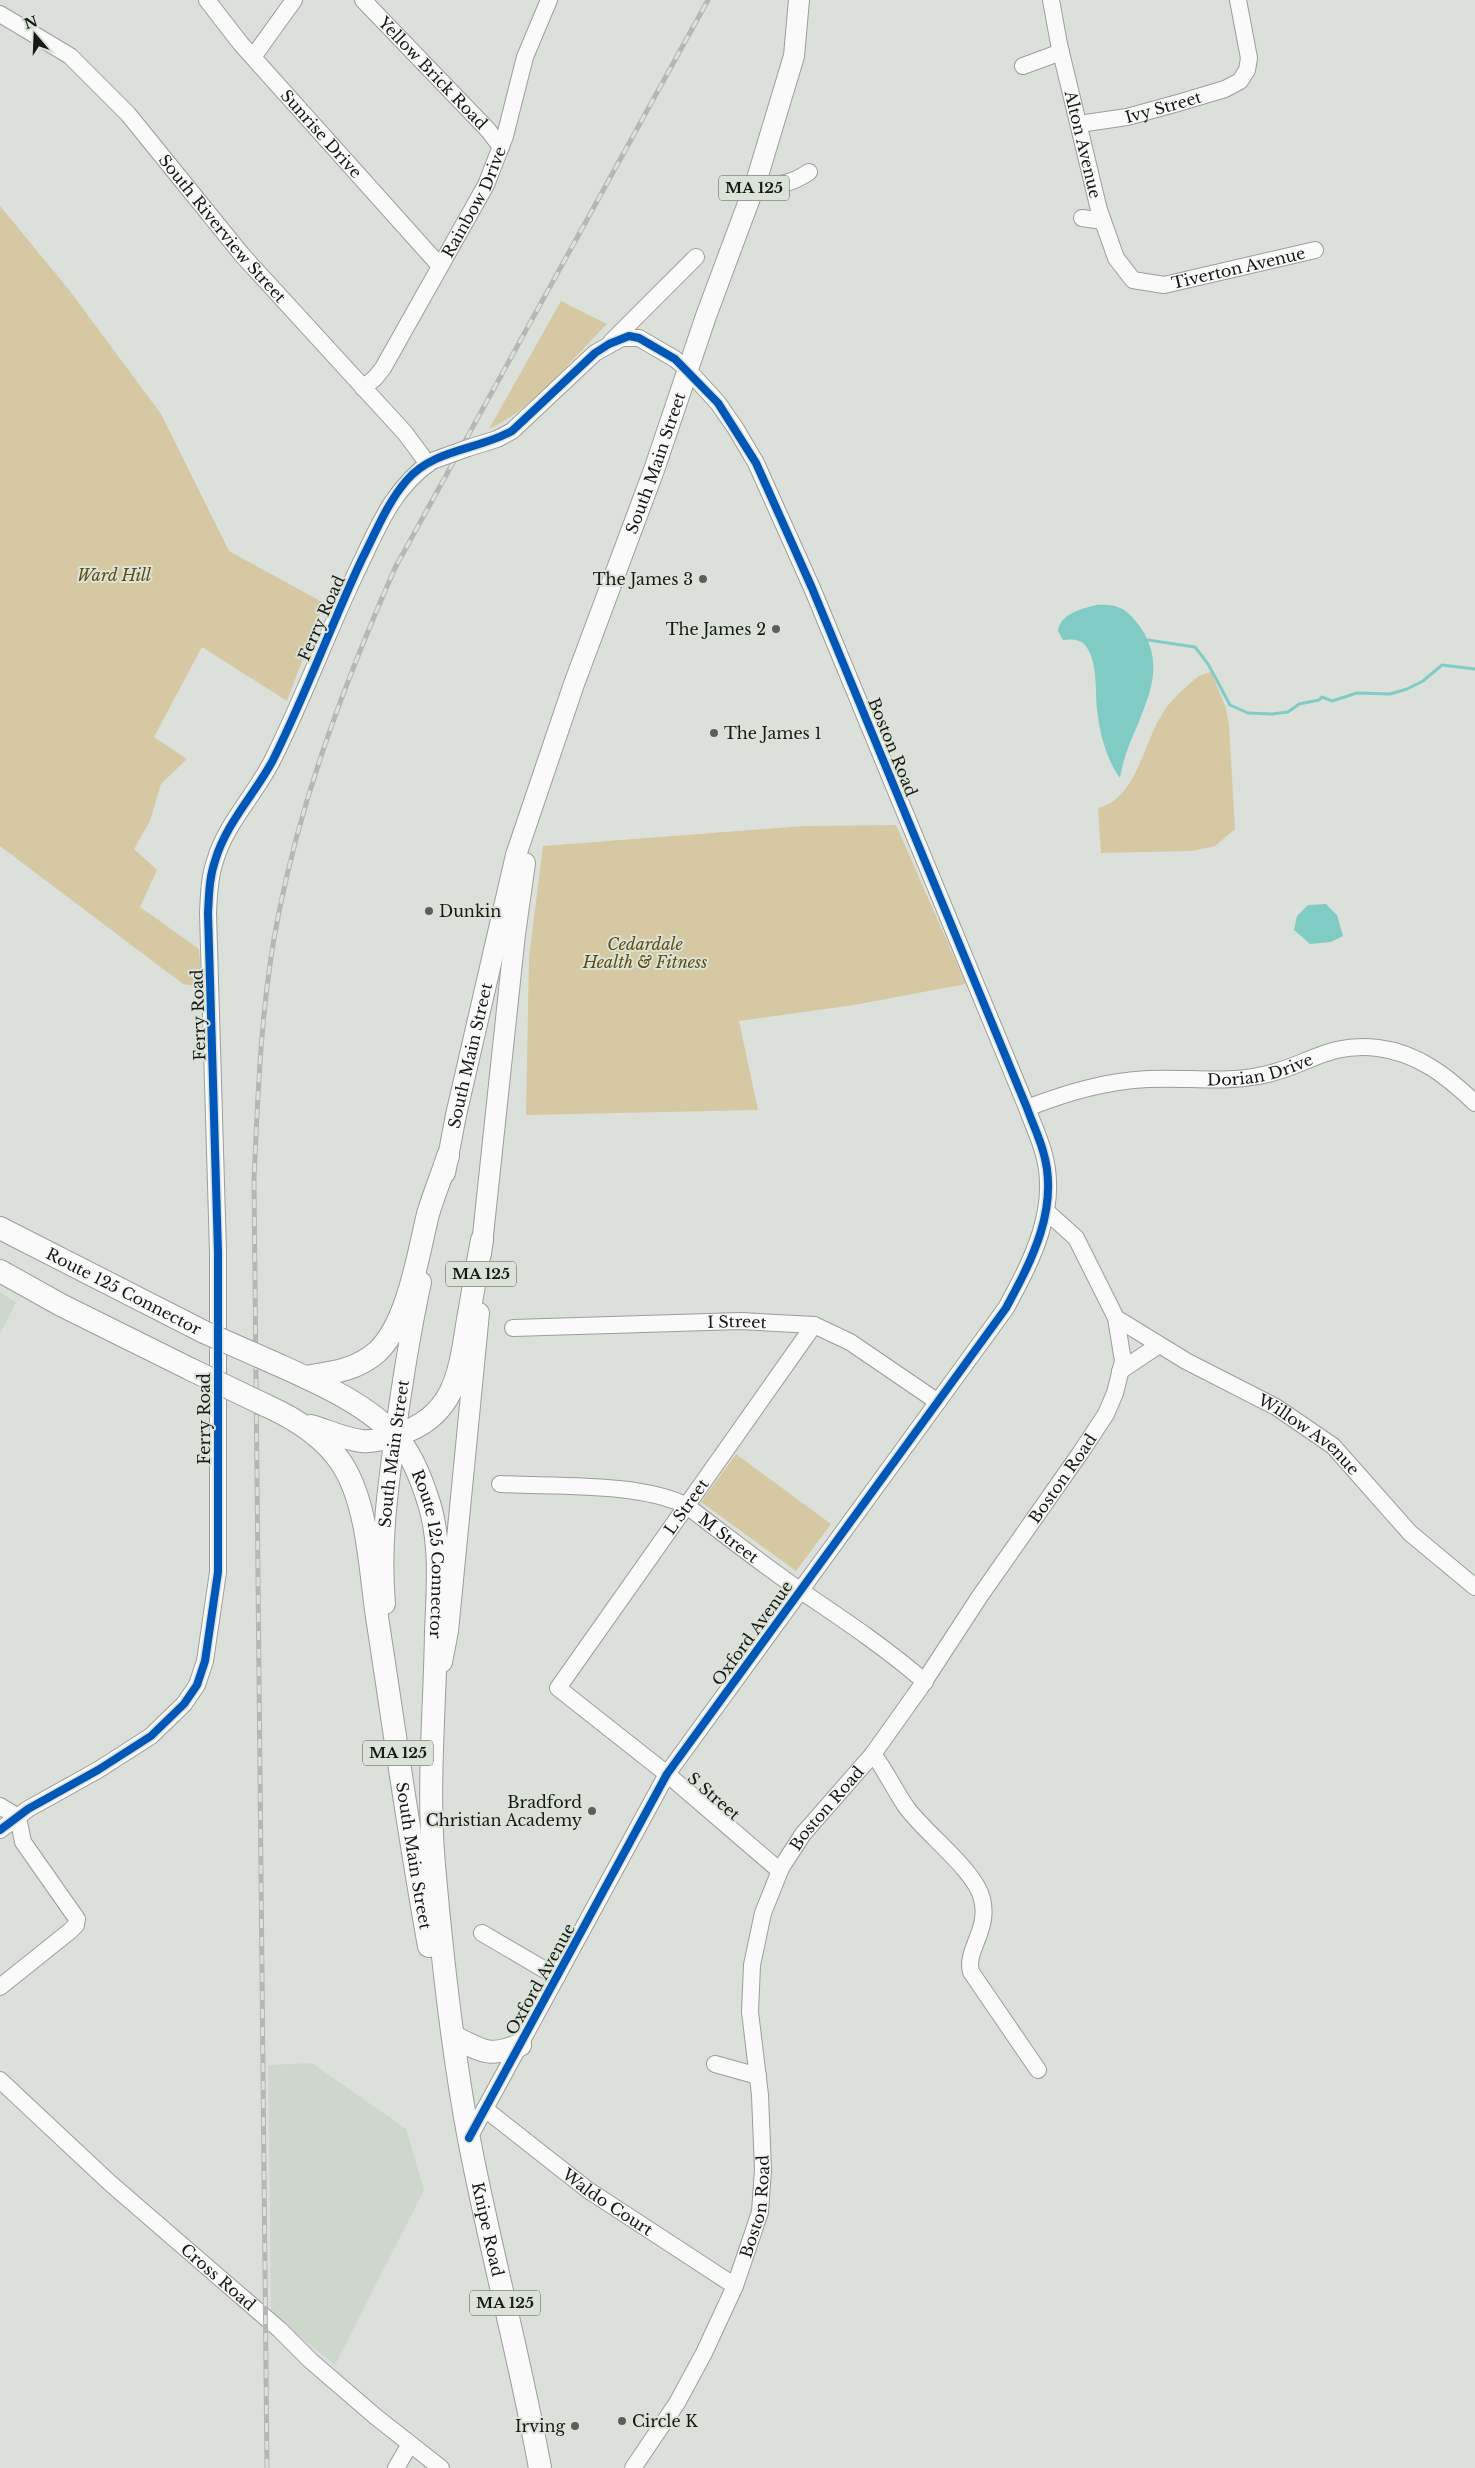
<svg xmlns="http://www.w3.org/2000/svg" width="1475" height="2468" font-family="'Libre Baskerville',serif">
<rect width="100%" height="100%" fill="#dce0db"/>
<!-- built -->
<path fill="#cdd7cb" d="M0 1292 16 1303 0 1334Z
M312 2063 406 2129 424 2190 335 2365 271 2314 268 2065Z"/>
<!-- green -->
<path fill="#d5c8a3" d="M0 206 70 291 161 414 229 551 324 603 287 701 202 647 154 737 187 759 161 784 150 821 134 849 157 870 140 907 199 949 202 987 183 984 0 846Z
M561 301 607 324C573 358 533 409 489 429Z
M1211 672 1226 708 1229 725 1235 829 1215 846 1192 851 1101 853 1098 808C1136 799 1143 745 1161 716 1167 705 1176 696 1185 688 1194 680 1199 674 1211 672Z
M896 825 966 984 854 1005 739 1021 758 1110 526 1115 529 957 543 846 803 826Z
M736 1454 831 1524 796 1571 701 1502Z"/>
<!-- water -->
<path fill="#80ccc5" d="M1096 605C1116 604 1125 607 1138 624 1178 676 1128 725 1120 778 1106 759 1099 731 1097 709 1095 689 1098 661 1085 645 1080 639 1070 639 1063 640L1058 631C1060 614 1081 609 1096 605Z
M1326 904 1337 915 1343 936 1331 942 1310 944 1294 930 1297 916 1308 905Z"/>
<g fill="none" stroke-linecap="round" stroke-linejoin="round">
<!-- stream -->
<path stroke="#80ccc5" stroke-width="3" d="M1148 640 1195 647 1208 664 1230 705 1248 713 1272 714 1288 712 1299 704 1319 700 1322 697 1332 701 1357 693 1390 694 1407 689 1423 681 1442 665 1475 669"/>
<defs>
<g id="minor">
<path id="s1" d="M207 0 241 44 440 266"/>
<path id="s2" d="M363 0 488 130 501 147"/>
<path id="s3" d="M1051 0 1059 44 1099 210 1116 258 1133 280 1164 285 1315 250"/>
<path id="s4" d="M0 14 70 56 128 114 243 256 405 433 428 464"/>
<path d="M253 57 294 0"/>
<path d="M1023 66 1061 52"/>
<path id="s5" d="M1079 124 1127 117 1178 103 1225 89 1240 81 1247 70 1249 58 1238 0"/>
<path d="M756 182C777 187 791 184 809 172"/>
<path d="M1082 218 1103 221"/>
<path d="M611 342 696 257"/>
<path id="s6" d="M363 388 375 378 383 368 486 185 505 136 525 57 549 0"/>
<path d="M468 448 497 439 512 431 595 353 622 338H639L675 359 688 370 718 403 736 429 756 463 812 588 1027 1108C1032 1122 1039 1137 1043 1151 1060 1207 1032 1260 1006 1308L667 1774 469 2138"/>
<path id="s7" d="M1027 1108C1066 1093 1105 1081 1148 1079 1185 1077 1222 1083 1258 1076 1303 1069 1327 1041 1378 1048 1418 1053 1447 1076 1475 1103"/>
<path id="s8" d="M1116 1318 1186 1361 1276 1407 1333 1446 1410 1533 1475 1587"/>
<path id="s9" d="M513 1328 741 1321 814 1325 850 1342 938 1402"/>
<path d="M1120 1371 1159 1345"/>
<path id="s10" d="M500 1484C554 1487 640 1482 687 1506 725 1535 762 1564 801 1591 844 1620 886 1648 925 1682"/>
<path d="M873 1754C886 1771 895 1791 907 1808 926 1834 976 1871 982 1899 990 1930 965 1950 971 1972L1038 2070"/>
<path d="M0 1806 18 1817 23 1842 77 1919 76 1925 70 1931 0 1987"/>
<path d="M0 1830 28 1809 98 1770 151 1736 184 1704 197 1685 205 1661 218 1572V1252L208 913C209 896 209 878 215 861 226 823 256 794 273 759 303 699 326 636 355 575 376 532 391 489 432 461"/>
<path id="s11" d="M780 1871 667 1774 558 1688 814 1325"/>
<path d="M482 1933 557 1977"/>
<path d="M715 2064 758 2076"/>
<path id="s12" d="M0 2080 110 2183 280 2330 311 2361 376 2417 441 2468"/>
<path id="s13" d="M485 2109 588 2190 735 2286"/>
<path d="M396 2468 410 2444"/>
<path id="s14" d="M633 2468 677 2403 704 2353 735 2286 760 2212 763 2170 760 2095 750 2012 752 1965 763 1913 781 1868 803 1834 873 1754 920 1688 980 1596 1081 1452 1106 1414 1115 1393 1123 1361 1116 1318 1076 1238 1046 1211"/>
</g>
<g id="major">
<path id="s15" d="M445 1173 456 1115 516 855 574 684 654 470 706 316 756 182 794 56 799 0"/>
<path d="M481 1254 515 934 525 863"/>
<path id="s16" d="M385 1604C380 1548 387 1493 395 1436 402 1384 410 1333 421 1282"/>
<path d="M442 1662 448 1631 479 1313"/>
</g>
<g id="highway">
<path id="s17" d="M0 1228 204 1332"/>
<path d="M0 1271 61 1305 192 1370"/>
<path id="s18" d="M272 1362C314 1381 369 1404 399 1440 411 1455 420 1476 426 1494 442 1537 438 1585 436 1631 435 1708 427 1788 434 1865 442 1956 452 2049 469 2139 490 2249 520 2358 540 2468"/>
<path d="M306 1377C331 1373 357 1370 377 1352 408 1323 418 1255 428 1214 434 1194 442 1175 448 1156"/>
<path id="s19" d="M265 1405C294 1418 324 1436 342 1464 368 1504 370 1570 377 1617 394 1727 409 1837 429 1946"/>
<path d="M311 1426C328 1431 344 1439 362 1441 375 1442 387 1438 399 1434 456 1416 460 1370 468 1319 473 1292 477 1266 482 1240"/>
<path d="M454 2037C483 2051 488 2058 520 2045"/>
</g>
</defs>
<!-- minor casing -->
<use href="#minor" stroke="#9b9e9a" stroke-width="18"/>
<!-- major casing -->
<use href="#major" stroke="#9b9e9a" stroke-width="22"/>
<!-- highway casing -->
<use href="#highway" stroke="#9b9e9a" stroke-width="24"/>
<!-- minor -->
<use href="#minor" stroke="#fafafa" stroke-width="16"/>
<!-- major -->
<use href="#major" stroke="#fafafa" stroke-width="20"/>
<!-- highway -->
<use href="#highway" stroke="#fafafa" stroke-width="22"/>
<defs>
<path id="rail" d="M267 2468 254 1180C258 1091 261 1000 279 912 303 792 346 680 395 568L708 0"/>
</defs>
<!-- rail casing -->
<use href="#rail" stroke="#b5b6b5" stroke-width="5"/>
<!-- rail -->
<use href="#rail" stroke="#dbe3d8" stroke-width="3" stroke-dasharray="9" stroke-linecap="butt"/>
<defs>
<path id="minor-bridge" d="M432 461 468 448"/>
<path id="highway-bridge" d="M204 1332 272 1362
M192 1370 265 1405"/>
</defs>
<!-- minor-bridge casing -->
<use href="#minor-bridge" stroke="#9b9e9a" stroke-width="18" stroke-linecap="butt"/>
<!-- highway-bridge casing -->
<use href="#highway-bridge" stroke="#9b9e9a" stroke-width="24" stroke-linecap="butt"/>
<!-- minor-bridge -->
<use href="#minor-bridge" stroke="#fafafa" stroke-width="16"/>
<!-- highway-bridge -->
<use href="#highway-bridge" stroke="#fafafa" stroke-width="22"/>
<defs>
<path id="cycleway" d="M0 1830 28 1809 98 1770 151 1736 184 1704 197 1685 205 1661 218 1572V1252L208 913C209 896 209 878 215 861 226 823 255 794 273 760 306 694 331 625 362 559 376 532 387 503 407 480 434 449 478 450 512 431L595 353 609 344 629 336 639 338 675 359 718 403 756 463 812 588 1027 1108C1032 1122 1039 1137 1043 1151 1060 1207 1032 1260 1006 1308L667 1774 469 2138"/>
</defs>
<!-- cycleway casing -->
<use href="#cycleway" stroke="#dbe3d8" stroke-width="11"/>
<!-- cycleway -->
<use href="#cycleway" stroke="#0057b8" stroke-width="8"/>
</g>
<!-- markers -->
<g fill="#5b5f5a" stroke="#dbe3d8" stroke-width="2">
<circle cx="703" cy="579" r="5"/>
<circle cx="776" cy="629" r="5"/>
<circle cx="714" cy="733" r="5"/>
<circle cx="429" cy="911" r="5"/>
<circle cx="592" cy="1811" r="5"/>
<circle cx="622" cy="2421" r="5"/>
<circle cx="575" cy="2426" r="5"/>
</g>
<g text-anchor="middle" stroke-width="4" stroke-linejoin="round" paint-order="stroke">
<!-- shield labels -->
<g fill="#dbe3d8" stroke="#515650" stroke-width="1">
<rect x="719" y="175.5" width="70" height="25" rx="4"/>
<rect x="446" y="1261.5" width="70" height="25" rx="4"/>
<rect x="363" y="1740.5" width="70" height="25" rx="4"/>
<rect x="470" y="2290.5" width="70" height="25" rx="4"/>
</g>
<g font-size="15" font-weight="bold" fill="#161915">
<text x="754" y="193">MA 125</text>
<text x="481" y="1279">MA 125</text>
<text x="398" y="1758">MA 125</text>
<text x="505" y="2308">MA 125</text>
</g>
<!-- street labels -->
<g font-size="16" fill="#161915" stroke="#dbe3d8">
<text dy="6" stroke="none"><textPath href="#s2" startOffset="101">Yellow Brick Road</textPath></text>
<text dy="6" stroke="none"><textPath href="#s5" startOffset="86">Ivy Street</textPath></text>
<text dy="6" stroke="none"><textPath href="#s1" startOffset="176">Sunrise Drive</textPath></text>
<text dy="6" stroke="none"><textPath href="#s3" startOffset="148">Alton Avenue</textPath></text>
<text dy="6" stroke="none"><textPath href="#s6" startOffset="218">Rainbow Drive</textPath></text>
<text dy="6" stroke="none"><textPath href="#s4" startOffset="312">South Riverview Street</textPath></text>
<text dy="6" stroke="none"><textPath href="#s3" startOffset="402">Tiverton Avenue</textPath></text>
<text dy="6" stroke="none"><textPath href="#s15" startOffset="742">South Main Street</textPath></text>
<text transform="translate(321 618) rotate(-66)" y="6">Ferry Road</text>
<text transform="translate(893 747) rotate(68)" y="6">Boston Road</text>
<text transform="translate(198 1015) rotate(-92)" y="6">Ferry Road</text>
<text dy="6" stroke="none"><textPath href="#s15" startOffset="120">South Main Street</textPath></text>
<text dy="6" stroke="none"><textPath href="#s7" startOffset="238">Dorian Drive</textPath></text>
<text dy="6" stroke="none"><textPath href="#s17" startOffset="139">Route 125 Connector</textPath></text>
<text dy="6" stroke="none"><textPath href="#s9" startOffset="224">I Street</textPath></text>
<text transform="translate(204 1419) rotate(-90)" y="6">Ferry Road</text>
<text dy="6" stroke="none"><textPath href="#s8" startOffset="226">Willow Avenue</textPath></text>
<text dy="6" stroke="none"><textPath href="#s16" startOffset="151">South Main Street</textPath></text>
<text dy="6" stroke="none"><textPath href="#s14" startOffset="1118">Boston Road</textPath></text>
<text dy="6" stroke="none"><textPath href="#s11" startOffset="510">L Street</textPath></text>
<text dy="6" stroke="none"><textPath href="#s10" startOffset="242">M Street</textPath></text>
<text dy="6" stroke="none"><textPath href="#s18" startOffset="271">Route 125 Connector</textPath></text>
<text transform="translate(752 1633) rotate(-54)" y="6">Oxford Avenue</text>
<text transform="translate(714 1796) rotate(41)" y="6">S Street</text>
<text dy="6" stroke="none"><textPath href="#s14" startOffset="712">Boston Road</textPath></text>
<text dy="6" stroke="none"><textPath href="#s19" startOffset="498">South Main Street</textPath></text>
<text transform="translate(540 1979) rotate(-61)" y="6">Oxford Avenue</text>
<text dy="6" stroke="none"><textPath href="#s13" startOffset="154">Waldo Court</textPath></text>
<text dy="6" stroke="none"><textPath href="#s14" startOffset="292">Boston Road</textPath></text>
<text dy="6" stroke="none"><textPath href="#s18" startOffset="952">Knipe Road</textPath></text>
<text dy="6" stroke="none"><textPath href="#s12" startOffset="294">Cross Road</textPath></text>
</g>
<!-- park labels -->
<g font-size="16" font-style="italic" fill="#604b12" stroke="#dbe3d8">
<text x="114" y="581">Ward Hill</text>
<text x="645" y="950">Cedardale<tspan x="645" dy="18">Health &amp; Fitness</tspan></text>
</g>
<!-- poi labels -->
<g font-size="16" fill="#161915" stroke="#dbe3d8" text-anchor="end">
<text x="693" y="585">The James 3</text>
<text x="766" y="635">The James 2</text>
<text x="724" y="739" text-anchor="start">The James 1</text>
<text x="439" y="917" text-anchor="start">Dunkin</text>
<text x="582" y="1808">Bradford<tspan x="582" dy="18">Christian Academy</tspan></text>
<text x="632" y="2427" text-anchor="start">Circle K</text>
<text x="565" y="2432">Irving</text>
</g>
</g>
<!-- north arrow -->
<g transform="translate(35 35) rotate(341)" stroke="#dbe3d8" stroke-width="4" paint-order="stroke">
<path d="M0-4L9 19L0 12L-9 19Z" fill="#161915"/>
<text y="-8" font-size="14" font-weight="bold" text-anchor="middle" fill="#161915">N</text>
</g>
</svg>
